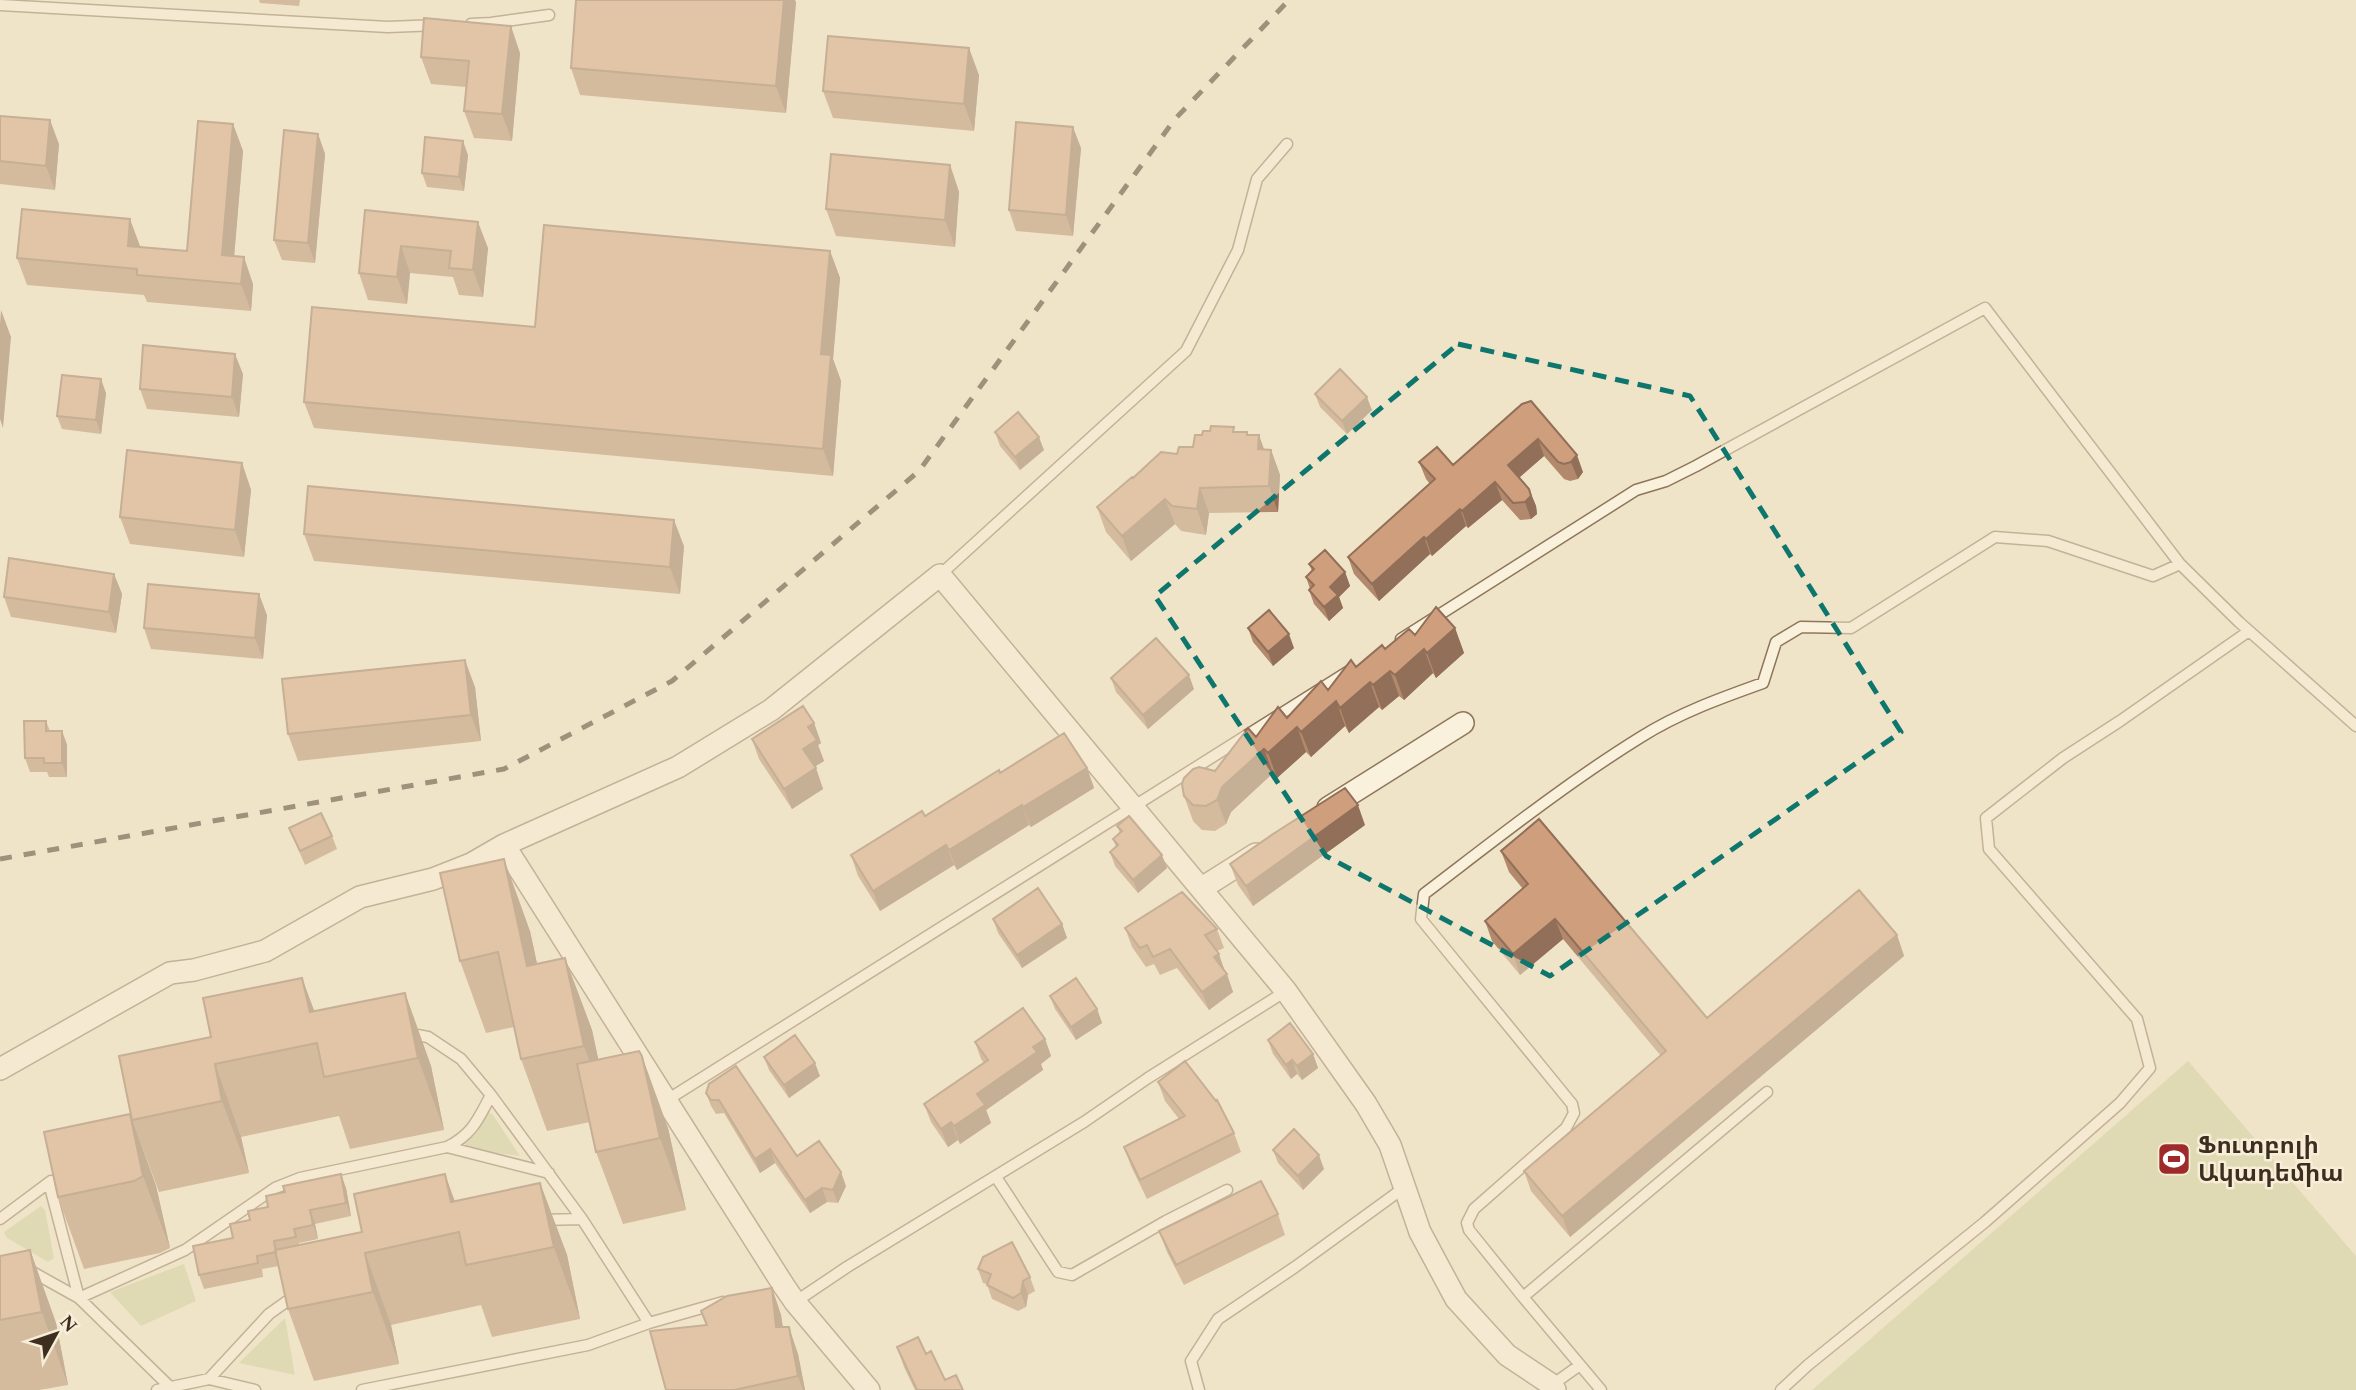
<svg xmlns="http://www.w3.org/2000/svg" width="2356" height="1390" font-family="Spectral,'Noto Sans Armenian',serif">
<rect width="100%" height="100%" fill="#f0e4c8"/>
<!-- green -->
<path fill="#c9cf9b" d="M2188 1061 2356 1256V1390H1812Z
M488 1112 493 1115 520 1156 468 1149 465 1146V1141C479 1136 481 1126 485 1113Z
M41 1206 45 1210 54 1258 48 1262 7 1238 4 1232Z
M184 1264 196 1301 141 1326 110 1292Z
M285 1318 295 1375 239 1363Z"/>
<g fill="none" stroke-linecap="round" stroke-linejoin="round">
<defs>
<path id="lane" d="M0 5 388 27 438 25
M471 24 491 23 549 15
M940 575 1186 351 1238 250 1257 179 1287 144
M1401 639 1636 490 1666 481 1696 466 1985 308 2180 564 2239 622 2356 726
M406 1033 428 1037 461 1059 491 1095
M667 1100 1349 671
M447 1147 549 1173
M996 1177 1058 1272 1072 1275 1166 1221 1227 1190
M49 1183 79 1298 185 1250 275 1188 300 1178 447 1147C473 1134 478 1119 491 1095L582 1219
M0 1219 51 1181
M539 1220 582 1219 649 1323
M27 1269 79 1298 170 1387
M1523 1297 1469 1230 1467 1223 1474 1209 1566 1128 1574 1113 1572 1104 1421 919 1424 894C1495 840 1565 784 1641 737 1679 713 1721 698 1763 683L1776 642 1801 627 1851 628 1995 537 2048 541 2153 576 2180 564
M795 1302 847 1267 1084 1122 1148 1078 1286 991
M209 1379 269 1314 297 1294
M1552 1385 1580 1365
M157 1390 209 1379 255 1390
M362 1390 588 1345 649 1323 723 1302
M1199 1390 1191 1361 1218 1319 1295 1267 1405 1187
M1601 1390 1523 1297 1767 1092
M1781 1390 1808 1365 1985 1222 2120 1103 2150 1068 2137 1019 1989 849 1986 818 2063 758 2120 721 2249 631"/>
<path id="street" d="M1328 808 1463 723
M504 845 784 1286 795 1302 869 1390
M1202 888 1256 854
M0 1069 170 973 194 970 265 951 360 897 433 879 471 864 504 845 678 767 771 710 940 575 1286 991 1366 1104 1390 1145 1420 1232 1456 1299 1507 1355 1552 1385 1555 1390"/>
</defs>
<!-- lane casing -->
<use href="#lane" stroke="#8d765c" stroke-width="13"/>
<!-- street casing -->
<use href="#street" stroke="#8d765c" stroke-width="24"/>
<!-- lane -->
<use href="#lane" stroke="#faf1dc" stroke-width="10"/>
<!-- street -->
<use href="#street" stroke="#faf1dc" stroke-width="21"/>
<!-- rail -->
<path stroke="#3d2e20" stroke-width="5" stroke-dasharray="12 12" stroke-linecap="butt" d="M0 859 504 769 672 681 919 471 1175 119 1289 0"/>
</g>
<!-- wall -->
<path fill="#b2896c" d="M259 0H300L299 6 260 3Z
M796 2 786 113 580 95 571 68Z
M520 53 512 141 474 138 464 111 466 87 431 84 421 57Z
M979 75 974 131 833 118 823 91Z
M0 116 59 144 55 190 0 184Z
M233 124 243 151 234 256 253 284 251 311 147 302 144 295 27 285 17 258 140 246V247L187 251Z
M318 134 325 154 315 263 282 260 274 240Z
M1081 148 1073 236 1016 231 1009 210Z
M468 155 464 191 427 187 422 173Z
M950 165 959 192 955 247 836 236 826 209Z
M365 210 488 248 483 297 459 295 453 277 410 273 407 304 368 300 359 273Z
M830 251 840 278 833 359 841 381 833 476 314 428 304 402 535 327Z
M243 374 239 417 147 409 140 389Z
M106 393 101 434 62 429 57 416Z
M1315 394 1372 410 1347 434 1320 407Z
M1531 401 1583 472 1578 479 1570 481 1564 479 1544 456 1519 478 1529 489 1536 506 1537 514 1531 519 1520 520 1502 500 1468 528 1466 526 1432 556 1430 554 1379 601 1354 574 1348 557 1430 484 1426 479 1419 462 1453 465Z
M995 432 1044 450 1020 470 1000 446Z
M1235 432 1248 435 1264 449 1271 450 1280 475 1278 512 1209 513 1206 535 1181 531 1175 524 1131 561 1106 532 1097 507 1133 478 1177 454 1193 447 1202 435Z
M242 463 251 490 244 557 130 544 120 517Z
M304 534 684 546 680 594 314 561Z
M1309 564 1345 572 1350 586 1339 597 1343 608 1329 621 1314 604 1309 590 1310 589 1306 577 1312 571Z
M114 574 122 594 116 633 11 617 4 597Z
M267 615 263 659 151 649 144 628Z
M1248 628 1294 648 1273 666 1253 642Z
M1455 628 1464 653 1436 678 1433 673 1404 700 1399 696 1382 710 1379 707 1349 733 1345 726 1311 757 1306 752 1277 778 1273 773 1231 812 1226 824 1215 831 1202 830 1193 821 1184 796 1256 737 1328 690 1356 667 1385 649 1415 635Z
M1111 678 1194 689 1148 729 1116 692Z
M475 687 481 741 298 761 288 734Z
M46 721 50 731H62L67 745V777H49L47 772H30L25 758Z
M814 723 821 743 818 745 824 761 815 766 823 789 792 809 759 759 752 739Z
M1087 768 1094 788 1031 827 1029 825 957 870 954 865 880 911 858 876 851 855 925 816 1000 773Z
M1365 825 1253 906 1238 885 1230 864Z
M1117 826 1167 868 1138 893 1115 866 1110 852 1116 847 1113 839 1120 833Z
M289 828 332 836 337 849 305 865Z
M1501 851 1707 1018 1897 935 1904 956 1570 1237 1531 1191 1524 1171 1661 1056 1563 939 1520 975 1492 941 1485 921 1523 889 1509 872Z
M993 919 1062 924 1067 938 1022 968 998 933Z
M1125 928 1217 929 1224 948 1217 951 1233 992 1209 1010 1177 968 1160 975 1154 964 1146 967 1132 947Z
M530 931 537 964 565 958 592 1030 598 1059 668 1128 686 1210 623 1224 596 1152 590 1122 547 1131 521 1059 514 1027 486 1033 460 961Z
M405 993 431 1066 444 1130 350 1149 339 1116 241 1137 249 1173 159 1192 132 1120 211 1037 315 1011Z
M1050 996 1097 1009 1102 1023 1076 1040 1055 1009Z
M1045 1039 1051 1056 1041 1064 1043 1070 986 1110 991 1123 960 1144 958 1140 948 1147 931 1122 924 1104 984 1063 981 1059 975 1042Z
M1268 1040 1313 1054 1318 1068 1302 1080 1297 1074 1291 1079 1273 1054Z
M764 1057 820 1076 789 1098 769 1070Z
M1158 1082 1234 1133 1241 1152 1147 1199 1131 1166 1124 1147 1179 1119 1165 1101Z
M709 1084 797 1156 846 1186 838 1203 827 1202 810 1213 775 1163 760 1173 724 1113 716 1114 711 1106 706 1093Z
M130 1114 156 1186 170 1248 160 1253 84 1269 58 1197Z
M1273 1150 1324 1169 1303 1190 1278 1163Z
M540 1183 567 1255 580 1319 492 1337 481 1305 391 1325 399 1364 314 1381 288 1309 279 1266 262 1269 263 1277 204 1289 199 1275 233 1238 268 1207 346 1188 351 1216 315 1224 318 1239 299 1243V1245L362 1232 455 1201Z
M1278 1214 1285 1235 1184 1285 1167 1252 1159 1231Z
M30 1250 56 1323 68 1385 39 1390H0V1256Z
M978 1269 1030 1277 1035 1291 1028 1295 1026 1307 1018 1311 992 1299 987 1284 983 1283Z
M772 1288 781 1315 783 1327 798 1354 805 1390H666L707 1325Z
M897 1347 926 1354 945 1380 963 1390H915L904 1367Z"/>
<!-- shaded-wall -->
<path fill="#916f58" d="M784 0H795L796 2 786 113 776 86Z
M511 26 520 53 512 141 502 114Z
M969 48 979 75 974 131 964 104Z
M50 120 59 144 55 190 46 166Z
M233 124 243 151 232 282 222 255Z
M1073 127 1081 148 1073 236 1066 215Z
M318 134 325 154 315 263 308 243Z
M463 141 468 155 464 191 459 177Z
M950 165 959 192 955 247 945 220Z
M130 219 140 246 138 270 128 246Z
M478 222 488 248 483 297 473 270Z
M401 246 410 273 407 304 397 277Z
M830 251 840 278 833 359 841 381 833 476 823 449 821 354Z
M244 257 253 284 251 311 241 284Z
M1 310 11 337 3 428 0 419V324Z
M235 354 243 374 239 417 232 397Z
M101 379 106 393 101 434 96 420Z
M1367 397 1372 410 1347 434 1342 421Z
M1259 435 1268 460 1258 449Z
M1039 437 1044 450 1020 470 1015 457Z
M1538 439 1544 456 1514 482 1508 465Z
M1271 450 1280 475 1278 512 1269 486Z
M1577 455 1583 472 1578 479 1571 462Z
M242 463 251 490 244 557 235 530Z
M1495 482 1502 500 1468 528 1462 511Z
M1200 488 1209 513 1206 535 1197 509Z
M1529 489 1536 506 1537 514 1531 519 1525 502Z
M1165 499 1175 524 1131 561 1122 536Z
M1460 509 1466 526 1432 556 1426 539Z
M674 520 684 546 680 594 670 567Z
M1424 537 1430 554 1379 601 1372 584Z
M1345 572 1350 586 1339 597 1343 608 1329 621 1324 607 1330 587Z
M114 574 122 594 116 633 109 612Z
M259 594 267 615 263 659 255 638Z
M1455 628 1464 653 1436 678 1427 653Z
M1289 634 1294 648 1273 666 1268 652Z
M1424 649 1433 673 1404 700 1395 675Z
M465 660 475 687 481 741 471 715Z
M1390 671 1399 696 1382 710 1373 685Z
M1189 675 1194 689 1148 729 1143 715Z
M1370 682 1379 707 1349 733 1340 708Z
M1336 701 1345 726 1311 757 1301 732Z
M814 723 821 743 818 745 824 761 811 769 803 749 808 727Z
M1297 727 1306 752 1277 778 1268 753Z
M62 731 67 745V777L62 763Z
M1264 749 1273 773 1231 812 1226 824 1217 800 1222 787Z
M816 768 823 789 792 809 784 789Z
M1087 768 1094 788 1031 827 1023 807Z
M1022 805 1029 825 957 870 949 850Z
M1358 805 1365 825 1253 906 1246 886Z
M946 845 954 865 880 911 873 891Z
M1162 855 1167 868 1138 893 1133 880Z
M504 859 530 931 553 1038 527 966Z
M1555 919 1563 939 1520 975 1513 954Z
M1062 924 1067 938 1022 968 1017 955Z
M1897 935 1904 956 1570 1237 1562 1216Z
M1219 954 1225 972 1214 957Z
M565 958 592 1030 611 1118 584 1046Z
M1227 974 1233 992 1209 1010 1202 992Z
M302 978 329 1050 310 1012Z
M405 993 431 1066 444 1130 418 1058Z
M1097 1009 1102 1023 1076 1040 1071 1027Z
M1045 1039 1051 1056 1041 1064 1043 1070 986 1110 991 1123 960 1144 954 1126 977 1094Z
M1313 1054 1318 1068 1302 1080 1297 1066Z
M642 1056 668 1128 686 1210 660 1138Z
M1292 1060 1297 1074 1291 1079 1286 1065Z
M815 1063 820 1076 789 1098 784 1085Z
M215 1064 241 1137 249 1173 222 1101Z
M130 1114 156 1186 170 1248 143 1176Z
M951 1122 958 1140 948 1147 941 1129Z
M770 1149 775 1163 760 1173 755 1159Z
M1319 1155 1324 1169 1303 1190 1298 1176Z
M841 1172 846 1186 838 1203 833 1190Z
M341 1174 346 1188 351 1216 346 1203Z
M445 1174 471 1246 451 1202Z
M540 1183 567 1255 580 1319 554 1247Z
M822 1188 827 1202 810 1213 805 1200Z
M310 1210 315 1224 318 1239 313 1225Z
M30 1250 56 1323 68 1385 42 1312Z
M365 1253 391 1325 399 1364 373 1292Z
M1023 1281 1028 1295 1026 1307 1021 1293Z
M772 1288 781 1315 786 1354 776 1327Z
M789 1327 798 1354 805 1390H803L798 1376Z"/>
<!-- building -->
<path fill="#cf9f7d" stroke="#916f58" stroke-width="2" d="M576 0H784L776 86 571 68Z
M424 18 511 26 502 114 464 111 469 61 421 57Z
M828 36 969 48 964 104 823 91Z
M0 116 50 120 46 166 0 161Z
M198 121 233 124 222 255 244 257 241 284 137 275V269L17 258 22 209 130 219 128 246 187 251Z
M1016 122 1073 127 1066 215 1009 210Z
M284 130 318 134 308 243 274 240Z
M425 137 463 141 459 177 422 173Z
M831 154 950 165 945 220 826 209Z
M365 210 478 222 473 270 449 268 451 251 401 246 397 277 359 273Z
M544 225 830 251 821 354 831 355 823 449 304 402 312 307 535 327Z
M143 345 235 354 232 397 140 389Z
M1340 369 1367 397 1342 421 1315 394Z
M62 375 101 379 96 420 57 416Z
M1531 401 1577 455 1571 462 1564 464 1558 462 1538 439 1508 465 1529 489 1531 496 1525 502 1513 503 1495 482 1462 511 1460 509 1426 539 1424 537 1372 584 1348 557 1435 479 1419 462 1437 447 1453 465 1522 404Z
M1018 412 1039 437 1015 457 995 432Z
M1211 426 1234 427 1233 432H1247V435H1259L1258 449 1271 450 1269 486 1200 488 1197 509 1172 506 1165 499 1122 536 1097 507 1132 477 1133 478 1161 452 1177 454 1179 447H1193L1195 435H1202L1203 431H1210Z
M127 450 242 463 235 530 120 517Z
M308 486 674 520 670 567 304 534Z
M1325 550 1345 572 1330 587 1338 595 1324 607 1309 590 1314 585 1306 577 1314 569 1309 564Z
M9 558 114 574 109 612 4 597Z
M148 584 259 594 255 638 144 628Z
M1436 607 1455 628 1427 653 1424 649 1395 675 1390 671 1373 685 1370 682 1340 708 1336 701 1301 732 1297 727 1268 753 1264 749 1222 787 1217 800 1206 806 1193 805 1184 796 1182 784 1184 778 1193 769 1199 767 1215 771 1248 728 1256 737 1278 707 1287 718 1321 681 1328 690 1351 660 1356 667 1382 645 1385 649 1409 629 1415 635Z
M1269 610 1289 634 1268 652 1248 628Z
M1156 638 1189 675 1143 715 1111 678Z
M465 660 471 715 288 734 282 679Z
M803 706 814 723 808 727 817 740 803 749 816 768 784 789 752 739Z
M24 721H46V731H62V763H44V758H25Z
M1064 733 1087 768 1023 807 1022 805 949 850 946 845 873 891 851 855 922 811 925 816 999 770 1000 773Z
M1345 788 1358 805 1246 886 1230 864 1273 834Z
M321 813 332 836 300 851 289 828Z
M1129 816 1162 855 1133 880 1110 852 1118 845 1113 839 1122 831 1117 826Z
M1539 819 1707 1018 1859 890 1897 935 1562 1216 1524 1171 1666 1051 1555 919 1513 954 1485 921 1528 884 1501 851Z
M504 859 527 966 565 958 584 1046 521 1059 498 952 460 961 440 873Z
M1038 888 1062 924 1017 955 993 919Z
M1182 892 1217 929 1205 935 1219 954 1214 957 1227 974 1202 992 1170 949 1153 957 1147 945 1140 948 1125 928Z
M302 978 310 1012 405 993 418 1058 324 1077 317 1043 215 1064 222 1101 132 1120 119 1056 211 1037 203 998Z
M1076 978 1097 1009 1071 1027 1050 996Z
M1023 1008 1045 1039 1033 1047 1037 1052 977 1094 985 1105 954 1126 951 1122 941 1129 924 1104 988 1060 975 1042Z
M1290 1023 1313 1054 1297 1066 1292 1060 1286 1065 1268 1040Z
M795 1035 815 1063 784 1085 764 1057Z
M639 1051 642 1056 660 1138 596 1152 577 1064Z
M1185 1061 1216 1101 1217 1100 1234 1133 1140 1180 1124 1147 1185 1116 1158 1082Z
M736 1066 797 1156 819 1141 841 1172 833 1190 822 1188 805 1200 770 1149 755 1159 719 1100H711L706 1093 709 1084Z
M130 1114 143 1176 134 1181 58 1197 44 1132Z
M1294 1129 1319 1155 1298 1176 1273 1150Z
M341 1174 346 1203 310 1210 313 1225 294 1229 296 1237 274 1241 276 1252 257 1256 258 1263 199 1275 193 1246 233 1238 230 1224 250 1220 248 1211 268 1207 266 1196 285 1192 283 1186Z
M445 1174 451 1202 540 1183 554 1247 466 1265 459 1232 365 1253 373 1292 288 1309 275 1250 362 1232 354 1194Z
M1261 1181 1278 1214 1176 1265 1159 1231Z
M1012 1242 1030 1277 1023 1281 1021 1293 1013 1298 987 1285 991 1274 978 1269 983 1257Z
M30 1250 42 1312 0 1320V1256Z
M772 1288 776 1327H789L798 1376 734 1390H666L650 1331 707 1325 701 1311 727 1296Z
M918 1337 926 1354 931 1351 945 1380 956 1375 963 1390H917L897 1347Z"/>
<!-- marked area -->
<path d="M0 0H2356V1390H0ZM1458 344 1690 396 1901 732 1550 976 1326 856 1155 596Z" fill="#f0e4c8" fill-opacity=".55" fill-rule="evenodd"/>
<path fill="none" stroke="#0f766e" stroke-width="5" stroke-dasharray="14 9" stroke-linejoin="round" d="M1458 344 1690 396 1901 732 1550 976 1326 856 1155 596Z"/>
<!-- icons -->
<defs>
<symbol id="stadium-square" viewBox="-11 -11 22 22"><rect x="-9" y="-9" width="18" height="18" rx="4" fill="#9e2a2b" stroke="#f7eed8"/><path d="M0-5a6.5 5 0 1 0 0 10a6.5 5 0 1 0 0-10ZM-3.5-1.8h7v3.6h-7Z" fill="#fff"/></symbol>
</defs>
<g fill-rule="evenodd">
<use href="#stadium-square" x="2155" y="1140" width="38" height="38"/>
</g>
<g text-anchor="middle" stroke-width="5" stroke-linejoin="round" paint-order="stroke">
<!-- poi labels -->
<g font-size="24" font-weight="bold" fill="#3d2e20" stroke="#f7eed8" text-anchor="start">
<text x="2198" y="1153">Ֆուտբոլի<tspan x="2198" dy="28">Ակադեմիա</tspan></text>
</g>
</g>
<!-- north arrow -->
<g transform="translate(56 1334) rotate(50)" stroke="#f7eed8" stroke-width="5" paint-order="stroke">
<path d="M0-5L12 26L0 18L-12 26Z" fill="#3d2e20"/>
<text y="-10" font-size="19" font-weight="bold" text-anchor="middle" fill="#3d2e20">N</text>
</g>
</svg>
